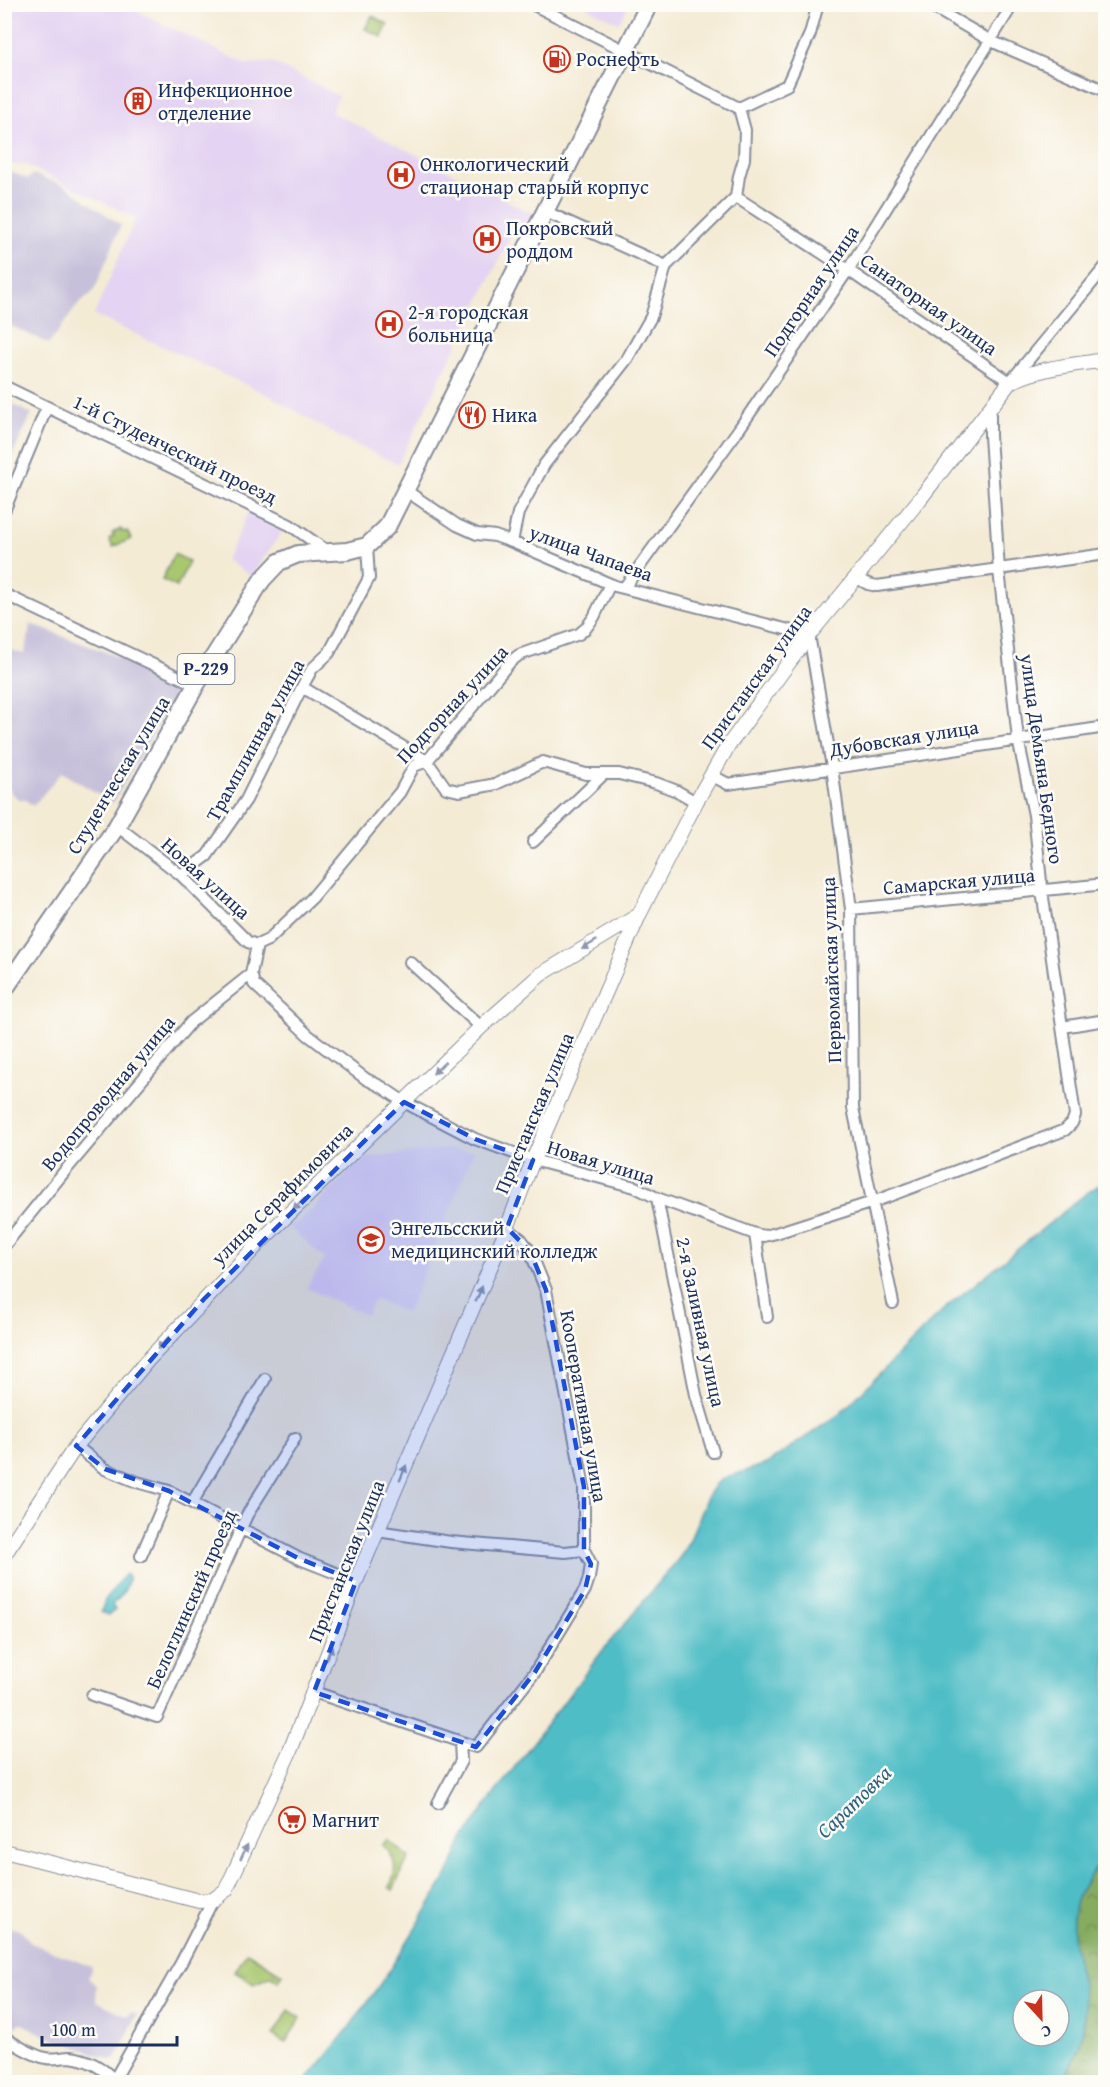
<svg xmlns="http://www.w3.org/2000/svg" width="1110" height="2087" font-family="'Gentium Book Plus',serif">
<defs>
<pattern id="forest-crowns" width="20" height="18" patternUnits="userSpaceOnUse" patternTransform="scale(1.5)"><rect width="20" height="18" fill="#86ac61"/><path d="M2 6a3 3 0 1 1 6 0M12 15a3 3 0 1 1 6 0" fill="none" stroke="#6d8c53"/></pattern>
<pattern id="park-tufts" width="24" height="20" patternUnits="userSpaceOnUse" patternTransform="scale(1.5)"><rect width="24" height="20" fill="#a9c76e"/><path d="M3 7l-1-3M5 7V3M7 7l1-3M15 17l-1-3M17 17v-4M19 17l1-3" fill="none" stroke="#91ab62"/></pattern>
</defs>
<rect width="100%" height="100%" fill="#fdfcf7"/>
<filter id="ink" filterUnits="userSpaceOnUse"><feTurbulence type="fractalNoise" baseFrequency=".0167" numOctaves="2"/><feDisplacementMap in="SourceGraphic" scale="12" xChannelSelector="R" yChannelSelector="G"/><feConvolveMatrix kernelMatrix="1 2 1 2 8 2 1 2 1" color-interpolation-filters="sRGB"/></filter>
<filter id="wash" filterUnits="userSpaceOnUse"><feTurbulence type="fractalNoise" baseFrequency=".008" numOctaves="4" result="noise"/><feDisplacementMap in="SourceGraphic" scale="24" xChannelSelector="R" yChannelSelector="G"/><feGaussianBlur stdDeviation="1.35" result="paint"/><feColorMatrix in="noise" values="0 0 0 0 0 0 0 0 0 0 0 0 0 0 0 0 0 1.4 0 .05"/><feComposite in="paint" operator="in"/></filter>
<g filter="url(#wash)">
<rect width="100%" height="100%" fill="#f4ebd5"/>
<!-- built -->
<path fill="#e4d3f2" d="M5 4 124 5 246 64 271 62 339 96 331 112 534 214 522 228 516 226 398 464 343 439 270 396 94 315 136 218 26 165H9L5 163Z
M582 5H629L619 23Z
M250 508 286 526 251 576 226 560Z
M448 1149 474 1151 407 1313 374 1299 366 1315 306 1288 325 1259 288 1226 297 1223 315 1207 355 1165 364 1163 363 1158Z"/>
<!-- industrial -->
<path fill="#c6c0da" d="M5 169 28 179 33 174 65 186 121 225 94 291 77 306 49 344 5 323Z
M5 401 32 414 5 470Z
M30 624 121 658 180 687 113 803 62 772 33 806 23 798 21 801 10 792 11 790 5 785V648L24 654 28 640Z
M4 1926 21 1930 31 1943 92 1967 88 1978 97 1986 96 2001 128 2016 131 2012 137 2015 116 2058 112 2060 64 2042H59L20 2023 13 2029 5 2026Z"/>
<!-- forest -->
<path fill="url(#forest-crowns)" stroke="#506e60" stroke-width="1.5" d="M1105 1855V2082H1062C1078 2055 1088 2032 1083 1999 1079 1967 1065 1930 1077 1898 1083 1882 1096 1869 1105 1855Z"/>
<!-- park -->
<path fill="url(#park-tufts)" stroke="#627b66" stroke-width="1.5" d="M372 16 388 24 382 37 365 29Z
M121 529 123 532 127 531 131 539 113 547 109 539 114 536 112 533Z
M389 1840 409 1857 393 1890 389 1887C398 1872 396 1857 383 1845Z
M247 1952 282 1974 278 1981 271 1976 254 1984 235 1972Z"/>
<!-- pitch -->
<path fill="#a9c76e" stroke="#627b66" stroke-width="1.5" d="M174 554 189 561 177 587 162 580Z
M289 2010 301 2018 285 2043 273 2035Z"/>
<!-- water -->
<path fill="#4fbdc6" stroke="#357692" stroke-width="1.5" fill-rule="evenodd" d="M1105 1181 1106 1855C1096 1869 1083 1882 1077 1898 1063 1937 1087 1979 1084 2017 1082 2049 1075 2056 1062 2082H305L348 2029 385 1977 417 1926 451 1869 462 1841 489 1801 603 1650 680 1557 690 1540 707 1496 716 1483 725 1478 766 1464 841 1413 942 1311 1084 1195ZM1023 2000H1059V2036H1023Z
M125 1574 128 1576C129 1586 121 1598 112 1604L115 1610 109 1615 101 1612 105 1600Z"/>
</g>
<g filter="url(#ink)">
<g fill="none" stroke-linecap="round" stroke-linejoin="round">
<defs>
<path id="street" d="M532 4 739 108
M927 4 991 41 1106 91
M736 197 848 270 1010 382 1106 266
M544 211 666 266
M4 386 290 525 327 551
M405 490 457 525 477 534 495 536 512 542 615 586 809 635 832 767 851 909 853 1108 893 1303
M4 511 47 407
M512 542 518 513 544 465 627 359 651 317 666 266 736 197 739 176 744 159 745 130 739 108 787 85 810 34 818 4
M855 577 868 584 877 586 1106 554
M624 588 739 429 848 270 1013 4
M4 594 196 685
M302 687 427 761 446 788 459 791 496 784 543 762 586 774H619L656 783 677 791 696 802
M711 775 728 784 1106 727
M117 826 181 875 248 942 257 945 251 974 254 984 308 1035 366 1079 382 1087 404 1102 475 1139 533 1160 635 1187 657 1198 755 1234 764 1236 776 1233 873 1202 1065 1130 1072 1123 1075 1115 1042 891 1034 815 1018 739 999 570 990 436V407
M533 842 604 774
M181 875 207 856 246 800 302 687 312 669 329 653 369 578 367 546
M851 909 1106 884
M257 945 268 940 312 898 400 792 414 766 427 761 510 662 519 655 579 634 586 628 594 617 610 584
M410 962 481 1027
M1062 1027 1106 1020
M657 1198 696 1395 713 1452
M755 1234 767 1317
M4 1246 64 1172 191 1022 251 974
M76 1446 105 1469 137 1482 169 1491 300 1559 356 1581
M192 1503 265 1379
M377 1531 451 1542 565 1552 584 1550
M141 1556 169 1491
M314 1692 476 1747 535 1672 585 1590 589 1578 591 1564 584 1550V1487L546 1290 530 1251 521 1239 507 1228
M92 1695 157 1717 247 1515 295 1438
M438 1803 461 1761 460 1742
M4 2037C14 2044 34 2056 46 2058 53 2060 62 2057 70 2057 88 2059 102 2067 114 2080
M113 2082 181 1963 213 1900"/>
<path id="secondary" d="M4 1555 76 1446 147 1361 263 1239 481 1027 540 975 639 915
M4 1851 199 1901 213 1900 226 1890 290 1751 356 1581 507 1228 533 1160 639 915 696 802 728 746 809 635 920 499 1010 382C1041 367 1072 365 1106 360"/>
<path id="primary" d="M4 990 117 826 196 685 262 580 279 562 298 554 347 551 367 546 387 527 649 4"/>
</defs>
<!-- street casing -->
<use href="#street" stroke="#888d9a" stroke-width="14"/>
<!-- secondary casing -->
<use href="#secondary" stroke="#888d9a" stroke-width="16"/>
<!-- primary casing -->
<use href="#primary" stroke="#888d9a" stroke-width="20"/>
<!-- street -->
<use href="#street" stroke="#fff" stroke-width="10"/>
<!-- secondary -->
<use href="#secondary" stroke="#fff" stroke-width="14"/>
<!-- primary -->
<use href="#primary" stroke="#fff" stroke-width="16"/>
</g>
<!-- one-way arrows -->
<defs><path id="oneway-solid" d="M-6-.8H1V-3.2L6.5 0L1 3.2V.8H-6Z" transform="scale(1.5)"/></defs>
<g fill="#8d97ae">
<use href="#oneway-solid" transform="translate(589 945) rotate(149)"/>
<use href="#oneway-solid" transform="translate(439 1068) rotate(136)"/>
<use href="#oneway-solid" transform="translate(299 1204) rotate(136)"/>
<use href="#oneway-solid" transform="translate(479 1294) rotate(-67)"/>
<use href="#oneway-solid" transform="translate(163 1343) rotate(133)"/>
<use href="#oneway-solid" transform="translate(403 1473) rotate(-67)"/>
<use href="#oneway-solid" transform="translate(329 1653) rotate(-69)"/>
<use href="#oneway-solid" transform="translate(244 1852) rotate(-65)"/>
</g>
</g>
<!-- marked area -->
<path fill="#1d4ed8" fill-opacity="0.2" stroke="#1d4ed8" stroke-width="4.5" stroke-dasharray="12 8" stroke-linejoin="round" d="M404 1102 475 1139 533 1160 507 1228 530 1251 546 1290 584 1487V1550L591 1564 585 1590 535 1672 476 1747 314 1692 356 1581 300 1559 169 1491 105 1469 76 1446 204 1299Z"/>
<!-- icons -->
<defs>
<symbol id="fuel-ring" viewBox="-11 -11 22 22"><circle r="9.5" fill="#fdfcf7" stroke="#c8321e" stroke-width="1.5"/><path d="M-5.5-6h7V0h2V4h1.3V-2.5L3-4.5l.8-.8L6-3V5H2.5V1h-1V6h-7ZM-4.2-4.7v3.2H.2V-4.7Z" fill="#c8321e"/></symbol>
<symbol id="building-ring" viewBox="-11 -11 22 22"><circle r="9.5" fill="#fdfcf7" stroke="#c8321e" stroke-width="1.5"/><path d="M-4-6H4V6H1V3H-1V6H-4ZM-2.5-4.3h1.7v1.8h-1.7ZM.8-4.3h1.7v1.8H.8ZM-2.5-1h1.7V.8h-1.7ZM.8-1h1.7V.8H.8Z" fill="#c8321e"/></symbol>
<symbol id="hospital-ring" viewBox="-11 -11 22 22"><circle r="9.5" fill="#fdfcf7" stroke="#c8321e" stroke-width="1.5"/><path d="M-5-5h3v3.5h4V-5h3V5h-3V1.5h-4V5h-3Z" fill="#c8321e"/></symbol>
<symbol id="restaurant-ring" viewBox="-11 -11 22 22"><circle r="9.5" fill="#fdfcf7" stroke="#c8321e" stroke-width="1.5"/><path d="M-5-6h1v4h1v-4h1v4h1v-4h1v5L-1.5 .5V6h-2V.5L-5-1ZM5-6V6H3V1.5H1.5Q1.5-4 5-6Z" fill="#c8321e"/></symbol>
<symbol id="university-ring" viewBox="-11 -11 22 22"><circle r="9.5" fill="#fdfcf7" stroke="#c8321e" stroke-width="1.5"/><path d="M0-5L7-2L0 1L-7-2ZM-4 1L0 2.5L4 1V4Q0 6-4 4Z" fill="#c8321e"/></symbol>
<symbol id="supermarket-ring" viewBox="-11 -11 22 22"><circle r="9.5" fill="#fdfcf7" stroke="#c8321e" stroke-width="1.5"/><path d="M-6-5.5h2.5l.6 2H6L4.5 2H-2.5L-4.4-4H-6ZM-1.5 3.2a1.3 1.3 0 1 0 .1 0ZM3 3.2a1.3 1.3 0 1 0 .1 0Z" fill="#c8321e"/></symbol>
</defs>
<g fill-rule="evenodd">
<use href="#fuel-ring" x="542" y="44" width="30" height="30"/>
<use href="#building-ring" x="123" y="86" width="30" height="30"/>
<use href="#hospital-ring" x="386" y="160" width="30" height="30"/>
<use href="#hospital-ring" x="472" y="224" width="30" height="30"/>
<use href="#hospital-ring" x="374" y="309" width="30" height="30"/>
<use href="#restaurant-ring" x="457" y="400" width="30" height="30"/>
<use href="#university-ring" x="356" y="1225" width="30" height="30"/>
<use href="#supermarket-ring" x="277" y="1805" width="30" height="30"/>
</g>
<g text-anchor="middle" stroke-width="5" stroke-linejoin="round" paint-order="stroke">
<!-- shield labels -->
<rect fill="#fdfcf7" stroke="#5f6c8c" stroke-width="1.5" x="177.5" y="654" width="57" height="30" rx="4.5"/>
<g font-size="18" font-weight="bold" fill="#1b2f5e">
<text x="206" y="675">Р-229</text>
</g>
<!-- poi labels -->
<g font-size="20" fill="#1b2f5e" stroke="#fdfcf7" text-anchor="start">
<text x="576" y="66">Роснефть</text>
<text x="158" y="97">Инфекционное<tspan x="158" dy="23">отделение</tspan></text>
<text x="420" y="171">Онкологический<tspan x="420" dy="23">стационар старый корпус</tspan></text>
<text x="506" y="235">Покровский<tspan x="506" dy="23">роддом</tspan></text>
<text x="408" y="319">2-я городская<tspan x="408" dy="23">больница</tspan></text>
<text x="492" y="422">Ника</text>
<text x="391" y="1235">Энгельсский<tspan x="391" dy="23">медицинский колледж</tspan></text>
<text x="312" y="1827">Магнит</text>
</g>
<!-- street labels -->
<g font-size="20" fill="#1b2f5e" stroke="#fdfcf7">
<text transform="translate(811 291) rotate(-56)" y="7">Подгорная улица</text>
<text transform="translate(929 304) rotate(35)" y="7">Санаторная улица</text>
<text transform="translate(175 449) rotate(26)" y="7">1-й Студенческий проезд</text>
<text transform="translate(591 553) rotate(20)" y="7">улица Чапаева</text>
<text transform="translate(756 677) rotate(-54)" y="7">Пристанская улица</text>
<text transform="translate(452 704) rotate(-47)" y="7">Подгорная улица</text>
<text transform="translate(904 738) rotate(-9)" y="7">Дубовская улица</text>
<text transform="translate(255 740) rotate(-61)" y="7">Трамплинная улица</text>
<text transform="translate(1042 759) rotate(82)" y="7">улица Демьяна Бедного</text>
<text transform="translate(118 775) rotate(-59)" y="7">Студенческая улица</text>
<text transform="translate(206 878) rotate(42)" y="7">Новая улица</text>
<text transform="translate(959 881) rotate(-5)" y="7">Самарская улица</text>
<text transform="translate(831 970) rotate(-92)" y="7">Первомайская улица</text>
<text transform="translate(108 1093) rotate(-50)" y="7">Водопроводная улица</text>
<text transform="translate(534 1113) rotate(-67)" y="7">Пристанская улица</text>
<text transform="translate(601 1162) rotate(17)" y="7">Новая улица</text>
<text transform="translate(282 1194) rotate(-45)" y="7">улица Серафимовича</text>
<text transform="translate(701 1322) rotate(78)" y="7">2-я Заливная улица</text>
<text transform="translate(584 1406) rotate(80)" y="7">Кооперативная улица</text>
<text transform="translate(346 1561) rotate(-68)" y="7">Пристанская улица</text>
<text transform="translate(191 1599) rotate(-66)" y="7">Белоглинский проезд</text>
</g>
<!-- water labels -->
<g font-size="21" font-style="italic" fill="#2d6182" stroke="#fdfcf7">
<text transform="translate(854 1802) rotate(-44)" y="7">Саратовка</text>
</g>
</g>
<!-- margin -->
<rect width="1110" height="2087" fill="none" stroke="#fdfcf7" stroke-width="24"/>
<!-- north arrow -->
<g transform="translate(1041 2018) rotate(158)"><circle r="28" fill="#fdfcf7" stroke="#a3aaba" stroke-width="1.5"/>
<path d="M0-4.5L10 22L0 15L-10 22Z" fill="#c8321e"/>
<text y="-9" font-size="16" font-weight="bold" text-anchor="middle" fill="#1b2f5e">С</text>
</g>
<!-- scale -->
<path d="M42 2036v9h135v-9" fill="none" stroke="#1b2f5e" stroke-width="3"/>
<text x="51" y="2036" font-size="18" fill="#1b2f5e" stroke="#fdfcf7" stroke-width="4.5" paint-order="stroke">100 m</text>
</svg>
